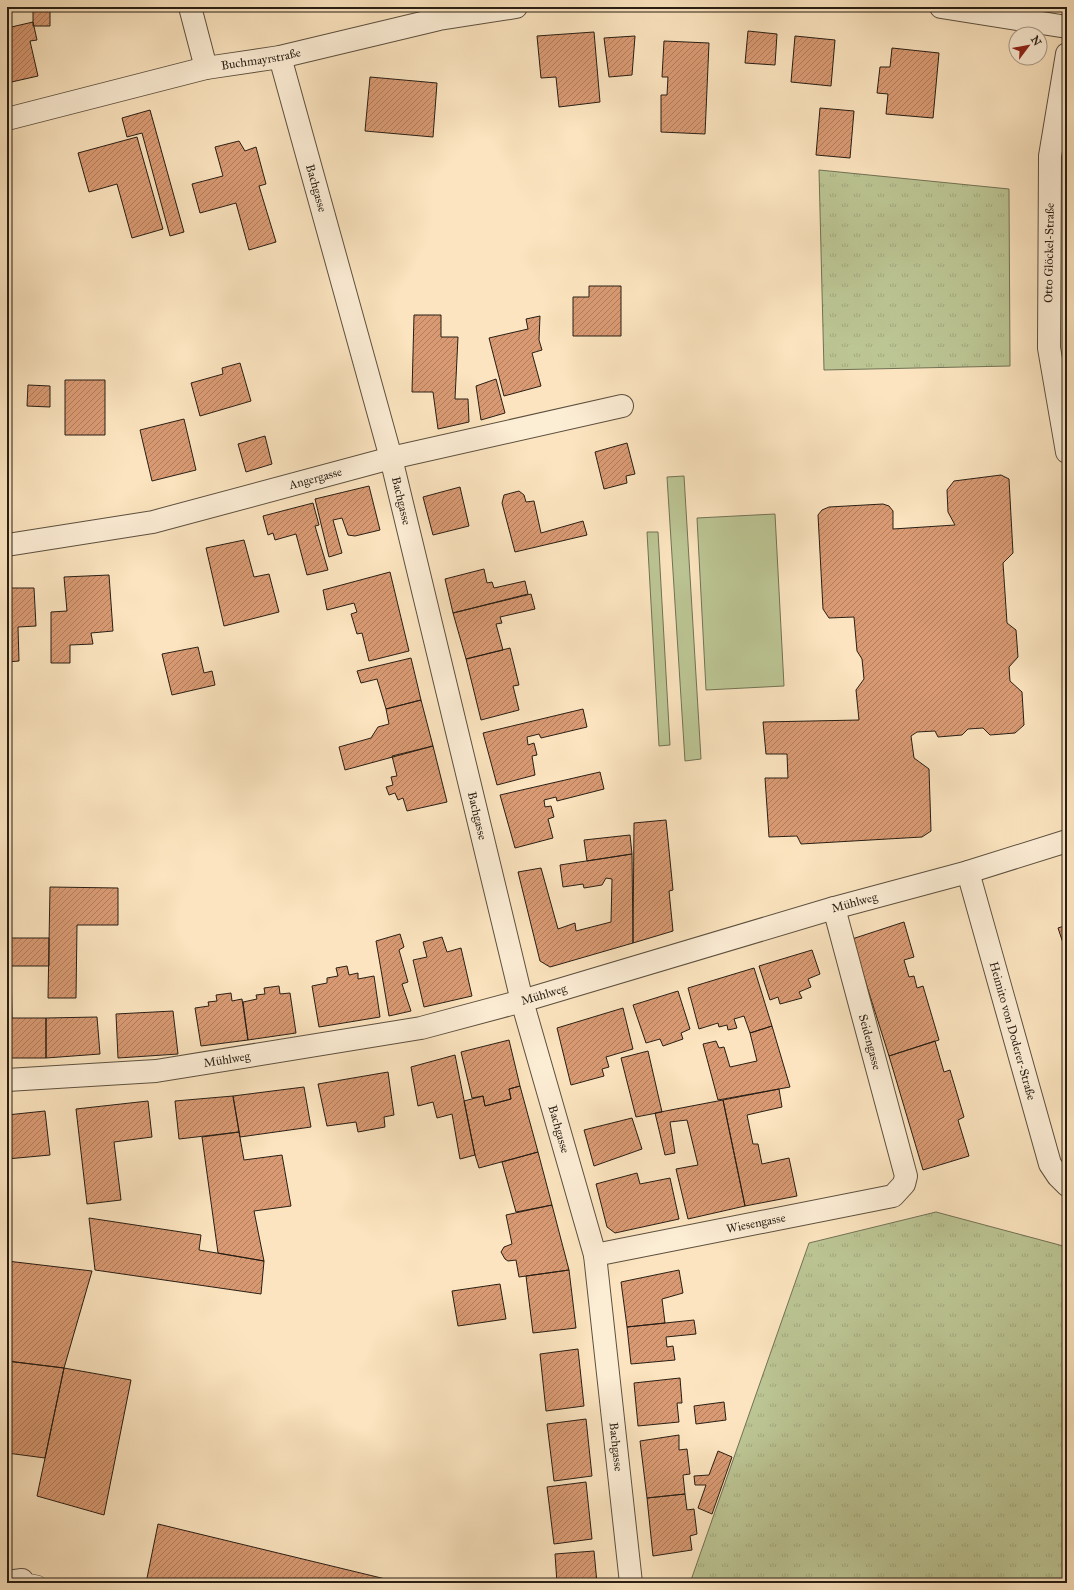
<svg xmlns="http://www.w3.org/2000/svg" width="1074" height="1590" font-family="'IM FELL Great Primer',serif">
<defs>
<pattern id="grass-tufts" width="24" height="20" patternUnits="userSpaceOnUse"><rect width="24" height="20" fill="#bcc594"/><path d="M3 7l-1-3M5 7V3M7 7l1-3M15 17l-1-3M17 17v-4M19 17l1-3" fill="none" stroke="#a2a97f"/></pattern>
<pattern id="building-hatch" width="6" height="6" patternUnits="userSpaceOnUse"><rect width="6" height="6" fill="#d99a73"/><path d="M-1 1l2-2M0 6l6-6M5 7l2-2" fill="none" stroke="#b07d5d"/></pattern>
</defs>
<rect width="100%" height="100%" fill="#fbe4bf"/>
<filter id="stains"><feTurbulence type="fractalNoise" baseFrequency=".005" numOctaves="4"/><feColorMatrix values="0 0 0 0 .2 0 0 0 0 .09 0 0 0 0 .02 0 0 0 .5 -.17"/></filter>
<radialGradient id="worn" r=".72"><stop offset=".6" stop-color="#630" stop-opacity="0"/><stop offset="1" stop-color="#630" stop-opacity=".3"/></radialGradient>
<!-- grass -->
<path fill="url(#grass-tufts)" stroke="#727254" d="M819 170 1009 189 1010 366 824 370Z
M936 1212 1067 1247V1583H690L809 1243Z"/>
<!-- pitch -->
<path fill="#bcc594" stroke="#727254" d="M684 476 701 759 685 761 667 477Z
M775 514 784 686 706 690 697 518Z
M647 532H658L670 745 659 746Z"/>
<!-- building -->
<path fill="url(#building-hatch)" stroke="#281e14" d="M33 7H50V26H33Z
M33 22 37 40 30 41 38 76 7 83V28Z
M748 31 777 34 775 65 745 63Z
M594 32 600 102 559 107 556 77 541 78 537 36Z
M635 36 632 75 609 77 604 38Z
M795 36 835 40 831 86 791 82Z
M664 41 709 43 705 134 661 132V95H667L668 77H662Z
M892 48 939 53 933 118 886 114 888 94 877 93 880 67H890Z
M370 77 437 83 433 137 365 131Z
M820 108 854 111 850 158 816 155Z
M150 110 184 232 170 236 142 133 127 137 122 118Z
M137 137 163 229 132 238 117 184 89 192 78 153Z
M239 141 245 151 256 147 266 184 259 186 276 242 249 250 236 203 200 213 192 184 223 176 215 147Z
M589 286H621V336H573V297H589Z
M414 315H441V337H458L455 399H468L469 422 438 429 433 392H412Z
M540 316 539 340 542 350 532 353 541 386 504 396 489 338 528 329 526 319Z
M240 363 251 401 200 416 191 383 223 374 222 368Z
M496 379 505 413 481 420 476 386Z
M65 380H105V435H65Z
M28 385 50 386V407L27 406Z
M184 419 196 470 152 481 140 430Z
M265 436 272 464 246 472 238 444Z
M627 443 635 474 626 476 627 483 604 489 595 452Z
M1001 475 1009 479 1013 553 1003 563 1007 623 1016 630 1018 657 1009 667 1010 681 1022 692 1024 725 1015 733 990 735 983 728 968 729 962 735 938 737 935 731 917 732 911 736 914 758 929 769 931 831 922 837 801 844 797 836 769 837 765 778H788L787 754H766L763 722 859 720 856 690 864 679 862 659 857 651 854 617 829 618 823 609 818 515 822 510 829 507 883 504 889 506 893 511V529L955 525 948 512 947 490 954 481Z
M369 486 380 530 355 536 348 535 342 518 333 520 342 553 329 557 315 499Z
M460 487 469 526 433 535 423 497Z
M519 491 524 495 526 502 534 501 541 533 583 521 587 535 515 552 502 503 504 495Z
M313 503 319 525 315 526 328 570 307 575 296 534 275 540 273 533 268 535 263 516Z
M244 540 254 577 269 574 279 612 224 626 206 548Z
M484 569 487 583 492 582 494 588 525 581 528 594 453 613 445 579Z
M390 572 409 651 369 661 362 633 357 634 351 614 357 612 354 603 327 610 323 590Z
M109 575 113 631 91 633 93 644 70 645V663H51V612L67 611 64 577Z
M7 588H34L36 626 18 627 19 661 7 662Z
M531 594 535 609 500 617 502 623 496 624 503 650 466 659 453 613Z
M198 647 204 673 212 671 215 685 172 695 162 654Z
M510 648 519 685 513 686 519 710 481 720 466 659Z
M411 658 421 700 386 709 377 679 361 683 357 671Z
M421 700 433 746 345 770 339 747 371 738 378 727 389 724 386 709Z
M583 709 587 727 541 738 539 734 527 737 528 745 534 743 537 755 532 756 535 775 497 785 483 733Z
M433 746 447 802 407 811 403 798 398 800 395 793 389 795 386 787 393 785 391 777 397 776 392 756Z
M600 772 604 789 557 801 556 797 544 800 545 807 551 806 554 817 548 819 553 838 515 848 500 795Z
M666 820 673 890 669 891 673 931 633 943 634 823Z
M630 835 632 854 587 861 584 840Z
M632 854 633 943 550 967 540 961 518 872 541 868 558 929 575 923 576 931 611 922 612 879 606 878 602 885 584 888 583 884 563 887 560 865Z
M50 887 118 888V925H77L76 998H48Z
M1067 897V920L1064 910 1063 898Z
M904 922 914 957 904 960 909 977 914 976 917 988 923 986 939 1040 889 1056 852 939Z
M1067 925V955L1058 928Z
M400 934 404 947 399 950 408 982 402 984 411 1011 389 1016 376 941Z
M442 937 447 952 461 948 472 996 424 1007 413 960 427 957 423 942Z
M7 938H49V966H11L12 1018H46V1058H7Z
M812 950 820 974 808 979 811 987 799 992 802 998 780 1004 778 997 770 1000 759 966Z
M347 966 349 975 358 973V979L374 976 380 1017 319 1027 312 986 327 983V978L338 976 336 968Z
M754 968 772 1026 750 1033 744 1016 734 1019 737 1028 728 1030 727 1025 719 1027 718 1023 699 1029 688 988Z
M279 986 280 994 290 993 296 1033 248 1040 243 1002 257 999 256 995 265 994 264 988Z
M678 991 690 1029 681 1033 683 1039 663 1046 660 1039 646 1043 633 1005Z
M231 993 232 1001 242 999 248 1040 201 1046 195 1008 209 1006 208 1002 217 1001 216 995Z
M623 1008 633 1049 606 1057 609 1067 602 1069 604 1076 571 1085 557 1028Z
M173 1011 178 1054 118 1058 116 1014Z
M97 1017 100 1054 46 1058V1018Z
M772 1026 790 1087 718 1100 703 1044 716 1041 719 1048 724 1047 730 1067 757 1061 750 1033Z
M509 1040 520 1086 509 1089 511 1099 485 1106 483 1096 472 1098 461 1052Z
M935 1041 944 1072 950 1070 964 1117 958 1120 969 1156 923 1170 889 1056Z
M648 1051 662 1112 636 1117 621 1058Z
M455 1055 475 1155 460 1159 452 1114 437 1118 433 1102 418 1106 411 1067Z
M388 1072 394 1115 384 1117 385 1127 358 1132 356 1122 327 1126 318 1084Z
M520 1086 538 1152 479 1168 475 1155 464 1101 483 1096 485 1106 511 1099 509 1089Z
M304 1087 311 1127 240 1137 233 1096Z
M779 1089 782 1107 747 1115 753 1144H758L762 1164 789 1158 797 1196 745 1206 723 1100Z
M233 1096 239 1132 179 1139 175 1101Z
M723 1100 745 1206 688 1219 676 1169 698 1165 687 1120 670 1122 675 1153 665 1155 655 1113Z
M148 1101 152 1137 114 1142 121 1200 87 1204 76 1109Z
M45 1111 50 1155 7 1159V1115Z
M632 1118 642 1149 594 1166 584 1130Z
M239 1132 244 1160 282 1155 291 1206 254 1211 264 1261 218 1253 202 1137Z
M538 1152 552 1205 516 1212 502 1162Z
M637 1173 640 1184 670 1178 679 1219 615 1233 607 1227 596 1184Z
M552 1205 569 1270 519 1277 516 1260 508 1261 505 1259 501 1252 504 1247 512 1244 506 1215Z
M7 1206 11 1250H7Z
M89 1218 201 1235 199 1250 264 1261 261 1294 95 1270Z
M7 1261 92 1271 64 1368 7 1361Z
M569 1270 576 1328 533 1333 526 1276Z
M679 1270 683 1293 662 1299 665 1323 627 1327 621 1282Z
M500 1284 506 1319 458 1326 452 1291Z
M694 1320 696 1334 666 1337 667 1347 673 1346 675 1360 631 1364 627 1327Z
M578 1349 584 1406 546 1411 540 1354Z
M7 1361 64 1368 45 1458 7 1453Z
M64 1368 131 1380 104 1515 37 1496Z
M680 1378 682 1403H677L679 1422 638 1426 634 1383Z
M724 1402 726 1420 696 1424 694 1406Z
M586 1419 592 1476 554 1481 547 1424Z
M679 1435V1450L687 1449 690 1474 683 1475 685 1494 647 1498 640 1441Z
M718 1451 732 1457 712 1514 698 1508 706 1485H695L694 1476 709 1475Z
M586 1482 592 1539 554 1544 547 1487Z
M685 1494 687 1510 694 1509 697 1534 690 1536 692 1550 653 1556 647 1498Z
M158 1524 402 1583H146Z
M594 1551 597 1583H557L555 1554Z"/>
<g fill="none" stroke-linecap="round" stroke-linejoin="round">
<defs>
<path id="service" d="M22 1580 38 1583"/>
<g id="minor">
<path d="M190 7 206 68"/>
<path d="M941 7 1067 27"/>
<path d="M1067 54 1050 156 1049 348 1067 452"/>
<path id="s1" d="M280 57 391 458 522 1001 595 1255 631 1583"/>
<path id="s2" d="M7 119 206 68 280 57 439 19 516 7"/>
<path id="s3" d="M7 545 153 522 391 458 622 406"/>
<path id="s4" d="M968 872 1050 1164 1058 1176 1067 1185"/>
<path id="s5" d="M7 1080 156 1071 421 1028 522 1001 834 908 968 872 1067 841"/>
<path id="s6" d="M595 1255 893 1196 904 1184 906 1176 834 908"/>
<path d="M7 1582 22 1580"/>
</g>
</defs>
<!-- service casing -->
<use href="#service" stroke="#5d503f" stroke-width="16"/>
<!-- minor casing -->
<use href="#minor" stroke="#5d503f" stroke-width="24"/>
<!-- service -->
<use href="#service" stroke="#fcedd5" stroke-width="15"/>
<!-- minor -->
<use href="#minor" stroke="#fcedd5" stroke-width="22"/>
</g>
<g text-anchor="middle" stroke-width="3" stroke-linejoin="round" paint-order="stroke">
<!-- street labels -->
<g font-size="12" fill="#281e14" stroke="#fcedd5">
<text dy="4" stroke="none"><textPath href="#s2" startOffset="261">Buchmayrstraße</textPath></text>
<text dy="4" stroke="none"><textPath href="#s1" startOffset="136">Bachgasse</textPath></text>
<text transform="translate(1049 253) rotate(-89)" y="4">Otto Glöckel-Straße</text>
<text dy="4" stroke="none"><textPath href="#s3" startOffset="316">Angergasse</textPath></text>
<text dy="4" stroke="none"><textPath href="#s1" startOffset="460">Bachgasse</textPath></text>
<text dy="4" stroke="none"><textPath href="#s1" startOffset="784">Bachgasse</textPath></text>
<text dy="4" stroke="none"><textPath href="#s5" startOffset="869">Mühlweg</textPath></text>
<text dy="4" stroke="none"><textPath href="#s5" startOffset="545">Mühlweg</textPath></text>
<text dy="4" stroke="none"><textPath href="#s4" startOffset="165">Heimito von Doderer-Straße</textPath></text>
<text transform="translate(870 1042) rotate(75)" y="4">Seidengasse</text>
<text dy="4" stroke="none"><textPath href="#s5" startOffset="221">Mühlweg</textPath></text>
<text dy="4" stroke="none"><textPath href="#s1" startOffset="1108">Bachgasse</textPath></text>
<text dy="4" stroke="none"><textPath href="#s6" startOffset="164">Wiesengasse</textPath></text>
<text dy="4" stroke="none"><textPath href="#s1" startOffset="1432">Bachgasse</textPath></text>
</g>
</g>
<!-- margin -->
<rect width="1074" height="1590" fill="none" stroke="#fbe4bf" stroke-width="24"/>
<rect x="8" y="8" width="1058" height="1574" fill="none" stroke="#281e14" stroke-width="2"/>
<rect x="12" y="12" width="1050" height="1566" fill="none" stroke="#281e14"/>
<!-- north arrow -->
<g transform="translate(1028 46) rotate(58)"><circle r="19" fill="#fcedd5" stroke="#a79a88"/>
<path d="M0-3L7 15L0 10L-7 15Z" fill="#8f2418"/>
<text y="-6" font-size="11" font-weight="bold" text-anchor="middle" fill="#281e14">N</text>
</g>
<rect width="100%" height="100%" filter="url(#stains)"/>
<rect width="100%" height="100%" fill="url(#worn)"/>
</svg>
